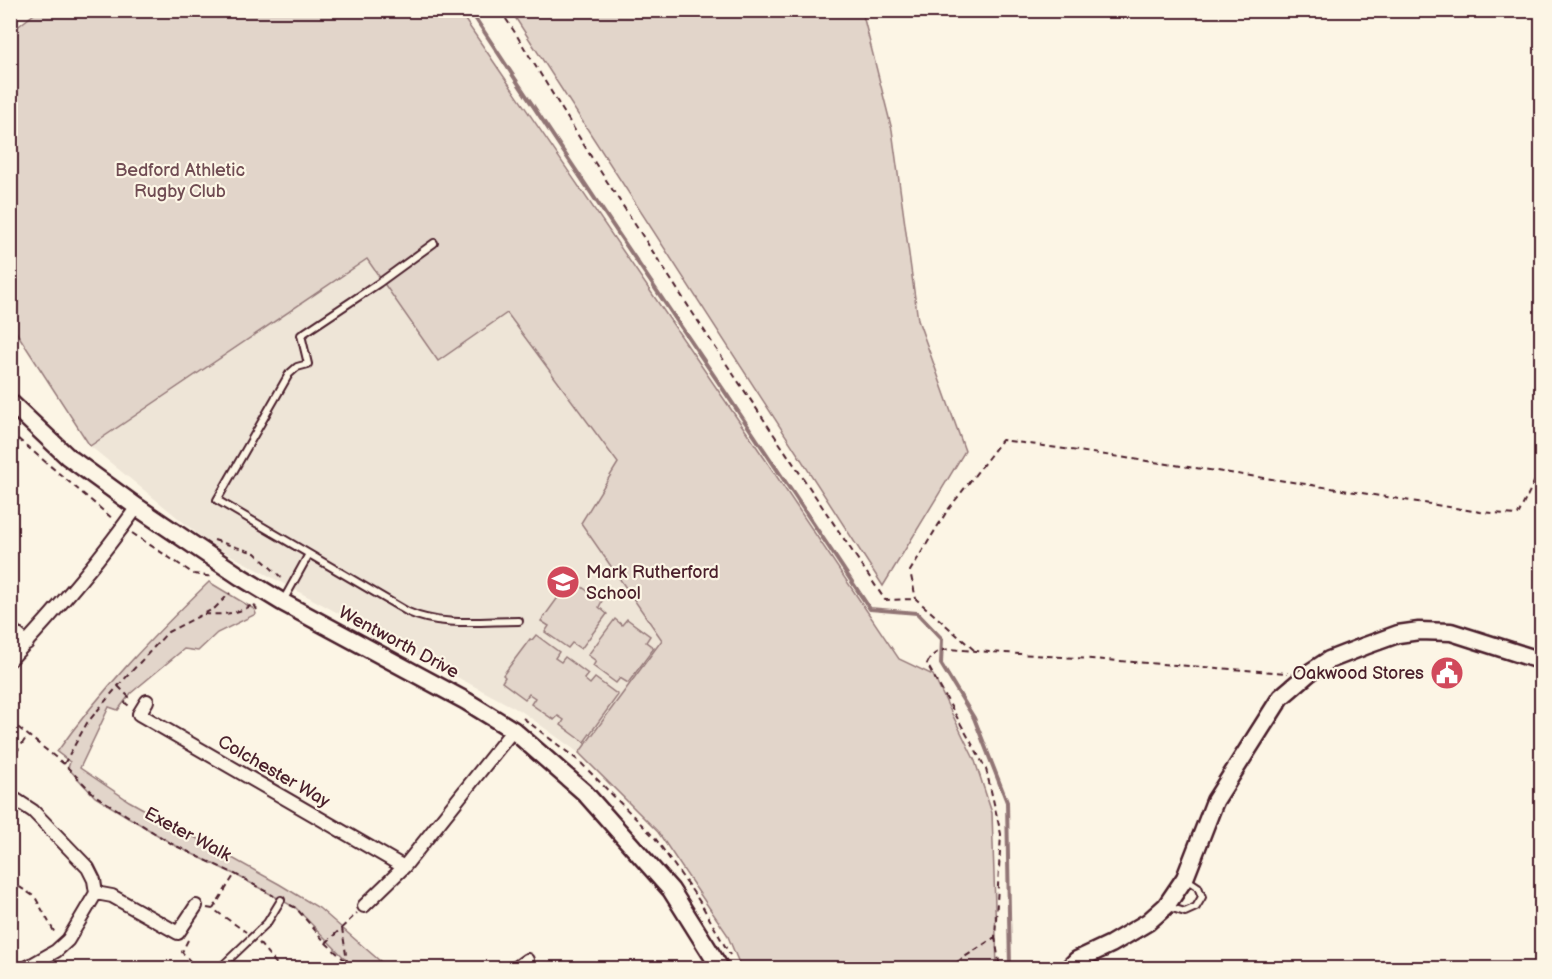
<svg xmlns="http://www.w3.org/2000/svg" width="1552" height="979" font-family="'Balsamiq Sans',sans-serif">
<rect width="100%" height="100%" fill="#fcf5e5"/>
<filter id="ink" filterUnits="userSpaceOnUse"><feTurbulence type="fractalNoise" baseFrequency=".0167" numOctaves="2"/><feDisplacementMap in="SourceGraphic" scale="12" xChannelSelector="R" yChannelSelector="G"/><feConvolveMatrix kernelMatrix="1 2 1 2 8 2 1 2 1" color-interpolation-filters="sRGB"/></filter>
<g filter="url(#ink)">
<!-- built -->
<path fill="#eee5d7" d="M545 137 899 659 933 675 975 761 992 813 741 968 727 934 658 832 579 753 524 713 210 544 90 446Z"/>
<!-- green -->
<path fill="#e2d5ca" stroke="#967a7a" stroke-width="1.5" d="M38 11H459L767 462 899 659 933 675 975 761 992 813 997 968H741L727 934 658 832 579 753 662 640 581 523 618 463 507 313 438 361 367 259 90 446 11 324V32Z
M511 11H862L892 130 918 320 965 451 883 586Z
M209 582 254 609 256 614 217 633 198 651 184 649 131 693 118 710 109 707 80 768 129 801 279 884 319 908 388 968H354L296 908 236 875 174 845 95 797 68 768 70 762 57 752C101 690 154 635 209 582Z
M567 585 575 590 579 585 602 601 599 607 607 614 581 649 572 643 568 648 545 632 549 626 541 621Z
M615 619 622 625 627 619 650 636 646 642 654 648 628 683 620 678 616 683 593 666 596 661 588 655Z
M536 635 559 652 555 658 561 662 565 657 588 674 584 679 590 684 595 678 618 695 584 742 561 725 564 720 558 716 554 720 531 704 535 698 529 694 525 699 502 682 505 677 503 675 530 639 532 640Z"/>
<g fill="none" stroke-linecap="round" stroke-linejoin="round">
<!-- stream -->
<path stroke="#917474" stroke-width="4" d="M470 10C601 211 738 409 870 609L917 613 942 639 941 664 974 718 1007 802 1010 968"/>
<defs>
<path id="lane" d="M434 243 379 283 301 335 308 364 297 367 289 374 217 500 408 612C441 627 483 621 519 621
M283 601 309 554
M1169 907 1185 912 1196 907 1202 897 1198 887 1186 879
M220 968 267 923 281 900"/>
<path id="street" d="M10 628 27 643
M1536 659 1542 646
M10 660C56 611 98 562 137 507
M147 701 139 714 404 867 513 730
M10 796 33 811 88 868 94 880 96 893 68 940 56 951 26 968
M96 893 112 896 178 933 196 906
M364 906 404 867
M516 968 527 960"/>
<path id="secondary" d="M10 402 67 456 137 507 241 577 282 602 466 701 513 730 584 792 671 890 720 968
M1069 968 1077 960 1111 944 1148 922 1166 906 1185 878 1215 801 1281 697 1309 673 1329 660 1365 646 1398 634 1419 631 1451 632 1542 661"/>
</defs>
<!-- lane casing -->
<use href="#lane" stroke="#4a1f2b" stroke-width="10"/>
<!-- street casing -->
<use href="#street" stroke="#4a1f2b" stroke-width="16"/>
<!-- secondary casing -->
<use href="#secondary" stroke="#4a1f2b" stroke-width="21"/>
<!-- path -->
<path stroke="#4a1f2b" stroke-width="2" stroke-dasharray="6 4.5" stroke-linecap="butt" d="M500 10 514 31 595 163 711 341 885 600 916 599
M10 14 16 10
M10 383 15 388
M10 432 113 519
M132 533 194 574 212 577
M214 540 255 553 285 581
M204 614C222 615 238 614 254 604L258 612
M974 650 916 599 910 571 947 511 1002 440 1299 483 1480 512 1518 515 1542 466
M118 686 129 697 125 703 131 707
M523 718 579 761 655 838 700 902 730 955
M10 721 64 764 96 796 172 844 235 874 274 896
M10 762 28 735
M64 764 87 723 118 686 168 632 215 608 230 593
M10 891 18 886 35 897 56 935
M290 905 296 908 326 943 353 968
M207 908 213 909 246 932
M213 909 235 874
M342 928 347 961
M995 937 1000 968
M188 940 182 952 196 968
M259 943 280 968
M326 943 357 913
M948 968 995 937 1001 834 986 769 927 664C932 653 938 651 949 649L1288 673"/>
<!-- lane -->
<use href="#lane" stroke="#fcf5e5" stroke-width="6"/>
<!-- street -->
<use href="#street" stroke="#fcf5e5" stroke-width="12"/>
<!-- secondary -->
<use href="#secondary" stroke="#fcf5e5" stroke-width="16"/>
</g>
</g>
<!-- icons -->
<defs>
<symbol id="school-disc" viewBox="-11 -11 22 22"><circle r="9.5" fill="#d1495b" stroke="#fcf5e5"/><path d="M0-5L7-2L0 1L-7-2ZM-4 1L0 2.5L4 1V4Q0 6-4 4Z" fill="#fff"/></symbol>
<symbol id="civic-disc" viewBox="-11 -11 22 22"><circle r="9.5" fill="#d1495b" stroke="#fcf5e5"/><path d="M-.6-6.5H3V-4.5H.6V-3L4-1V1h2V6H-6V1h2V-1L-.6-3ZM-1.2 2.5V6h2.4V2.5Z" fill="#fff"/></symbol>
</defs>
<g fill-rule="evenodd">
<use href="#school-disc" x="544" y="563" width="38" height="38"/>
<use href="#civic-disc" x="1428" y="654" width="38" height="38"/>
</g>
<g text-anchor="middle" stroke-width="4.5" stroke-linejoin="round" paint-order="stroke">
<!-- park labels -->
<g font-size="18" fill="#704c53" stroke="#fcf5e5">
<text x="180" y="176">Bedford Athletic<tspan x="180" dy="21">Rugby Club</tspan></text>
</g>
<!-- poi labels -->
<g font-size="18" fill="#4a1f2b" stroke="#fcf5e5" text-anchor="start">
<text x="586" y="578">Mark Rutherford<tspan x="586" dy="21">School</tspan></text>
<text x="1424" y="679" text-anchor="end">Oakwood Stores</text>
</g>
<!-- street labels -->
<g font-size="18" fill="#4a1f2b" stroke="#fcf5e5">
<text transform="translate(399 642) rotate(28)" y="6">Wentworth Drive</text>
<text transform="translate(274 771) rotate(30)" y="6">Colchester Way</text>
<text transform="translate(188 834) rotate(28)" y="6">Exeter Walk</text>
</g>
</g>
<!-- margin -->
<rect width="1552" height="979" fill="none" stroke="#fcf5e5" stroke-width="36"/>
<rect x="18" y="18" width="1516" height="943" fill="none" stroke="#4a1f2b" stroke-width="2" filter="url(#ink)"/>
</svg>
